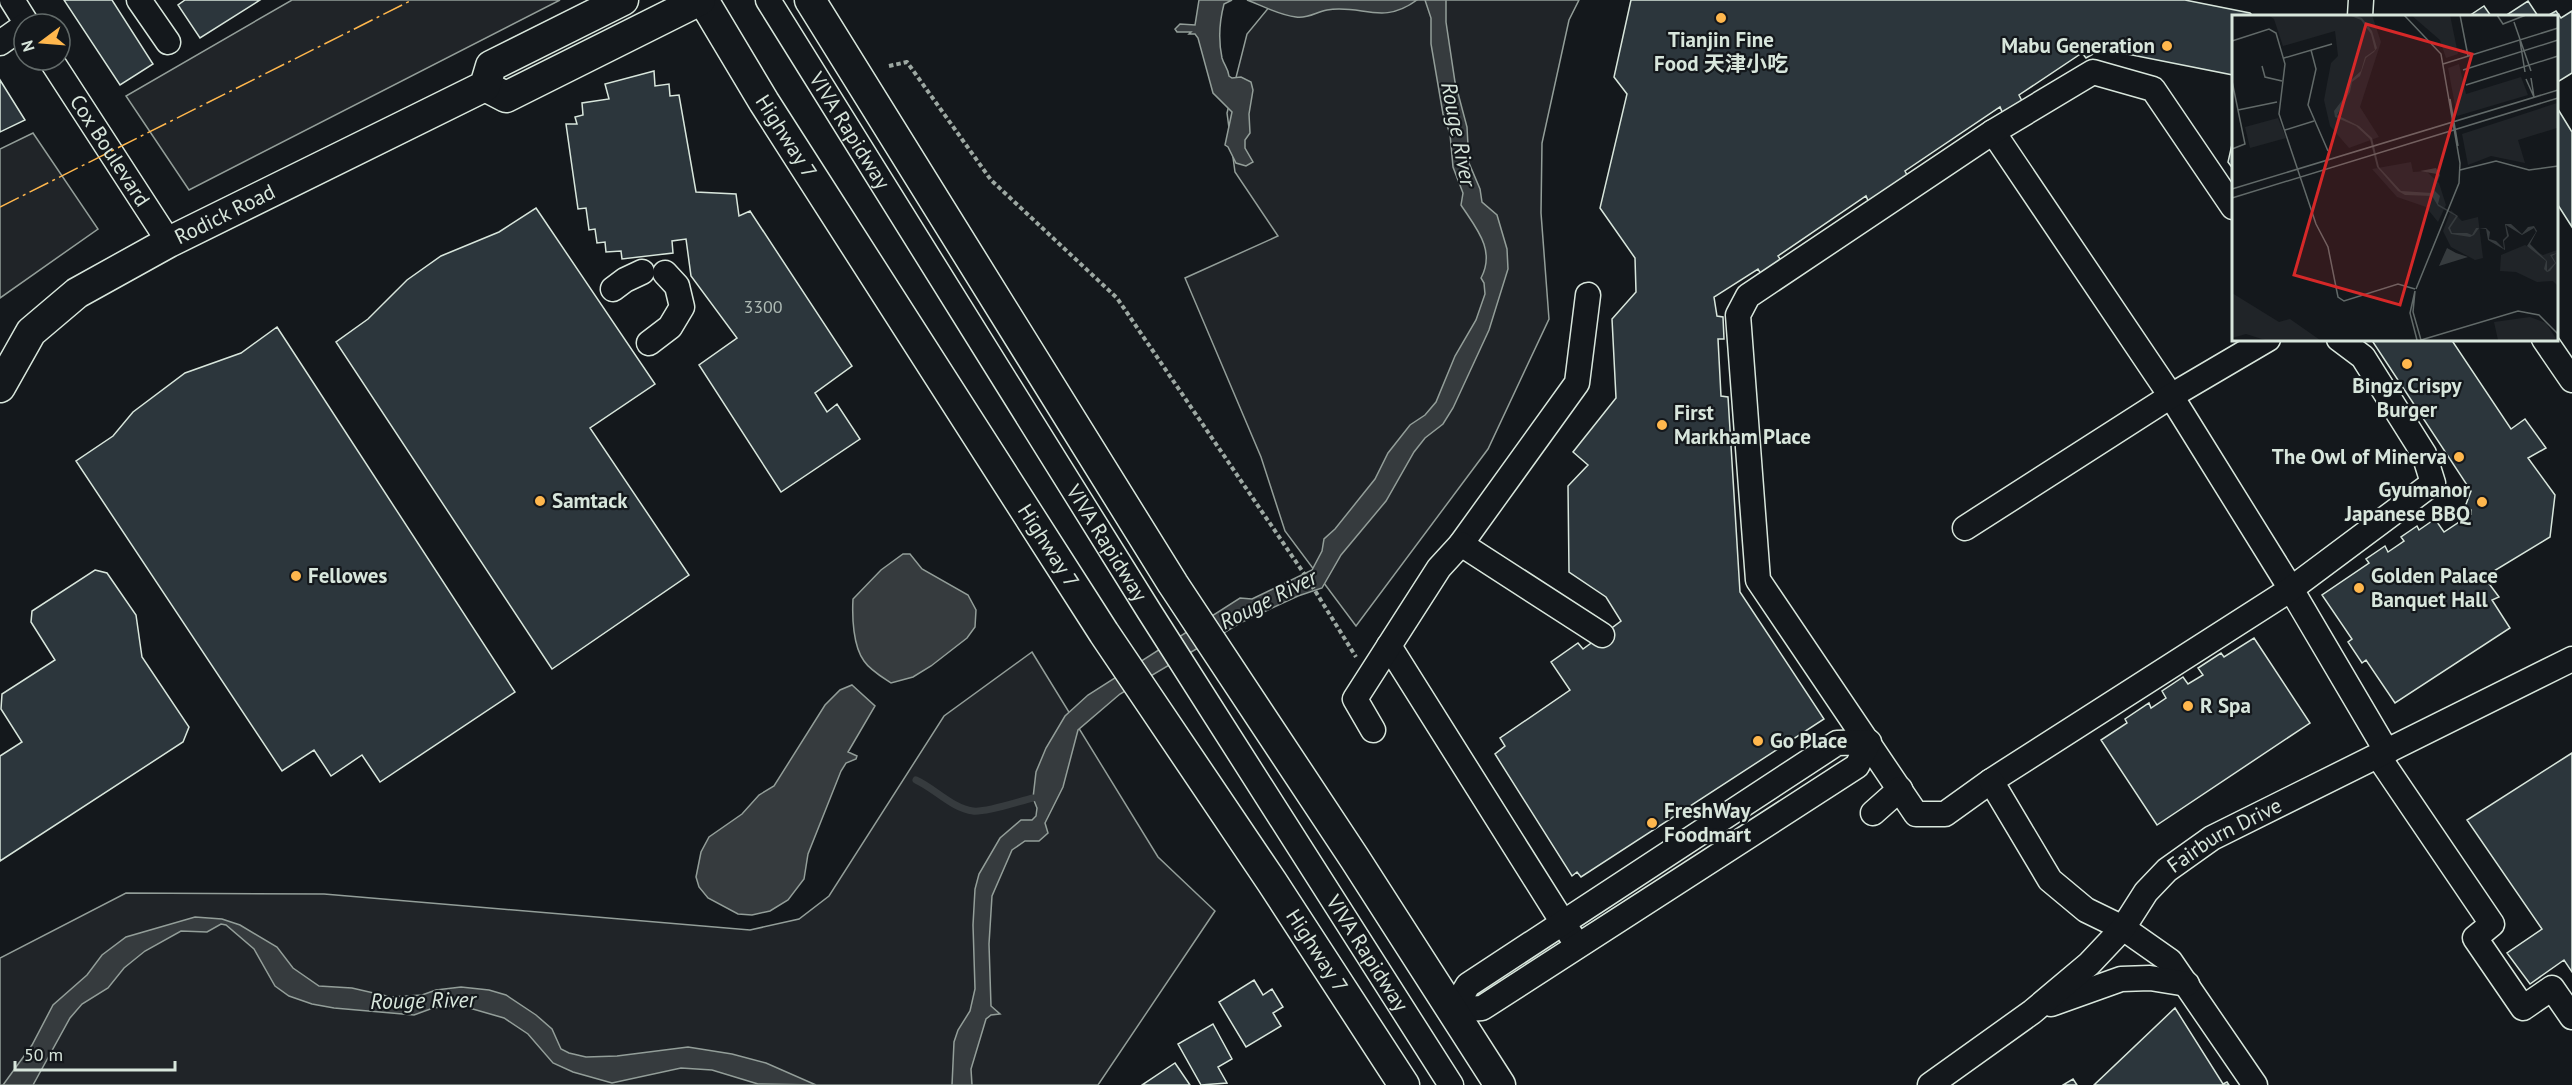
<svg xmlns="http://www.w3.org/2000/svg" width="2572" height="1085" font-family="'PT Sans','Noto Sans SC',sans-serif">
<rect width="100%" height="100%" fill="#14181c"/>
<!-- green -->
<path fill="#202428" stroke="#939e99" stroke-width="1.5" d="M292 0H560L189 190 126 96Z
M1275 0H1579L1569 20 1542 143 1541 213 1549 319 1488 449 1356 626 1285 531 1261 457 1185 278 1278 236 1235 172 1227 113 1247 34Z
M33 133 98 229 0 298V149Z
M1032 652 1158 857 1215 911 1098 1085H0V958L126 893 324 894 750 930 799 919 829 896 944 716Z"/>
<!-- water -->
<path fill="#363b3e" stroke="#939e99" stroke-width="1.5" d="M1199 0H1232L1224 4C1219 23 1218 39 1222 58 1224 65 1228 68 1229 76L1232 78 1241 77 1251 82 1253 90 1249 114 1250 133 1245 140V148L1253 162 1246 166 1236 163 1228 147 1225 145 1232 112 1213 93 1198 38 1195 34H1189L1191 32H1177L1175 29 1180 24 1195 25Z
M1247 0H1417C1382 26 1362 4 1327 10 1316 12 1308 19 1296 17 1279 15 1263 6 1247 0Z
M1425 0H1446V22L1455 82 1467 127 1469 163 1480 189 1482 202 1497 215 1507 249 1508 269 1489 330 1453 408 1443 424 1425 438 1414 452 1386 501 1341 555 1322 588 1298 596 1242 622 1120 694 1078 730 1063 787 1045 823 1048 833 1039 841H1025L1012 850 992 896 989 944 991 1006 1000 1014 991 1015 986 1019 971 1069 972 1085H952L954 1042 958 1030 970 1011 975 989 973 925 975 889 979 874 1000 838 1021 820H1032L1036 816 1037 808 1033 798 1036 772 1046 748 1065 716 1088 695 1240 598 1252 599 1312 570 1322 551 1324 539 1335 529 1375 479 1388 453 1410 425 1425 415 1436 402 1455 356 1476 320 1485 294 1484 283 1481 278C1496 250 1476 228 1461 205L1463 193 1453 167 1450 134 1443 114 1431 44V18Z
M903 554H910L922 569 968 595 976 610 975 627 967 638 931 666 913 677 891 683C882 677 870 670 864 661 853 646 852 617 853 599L881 570Z
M852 685 875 706 848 752 857 756 856 759 846 763 841 771 808 854 804 879 788 900 770 911 752 915 738 914 708 898 699 887 696 877 701 852 709 837 742 814 759 795 774 786 825 705 840 690Z
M195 917 222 919 240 925 277 947 293 968 319 986 352 988 391 997 422 995 436 990 461 987 489 990 506 995 536 1015 552 1029 561 1049 569 1053 586 1057 617 1056 688 1047 732 1054 766 1063 816 1085 758 1084 712 1070 681 1068 612 1083 573 1072 553 1063 528 1034 504 1018 459 1005 433 1008 414 1015 334 1008 312 1004 289 996 275 986 254 949 226 925 221 924 207 932 181 931 145 951 124 968 108 988 82 1004 70 1018 33 1085H3L32 1045 53 1005 87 975 102 955 126 937Z"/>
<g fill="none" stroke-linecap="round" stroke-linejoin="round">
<!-- stream -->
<path stroke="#363b3e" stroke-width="7" d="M916 780C934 788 953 809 973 811 985 813 1020 801 1033 798"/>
</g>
<!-- building -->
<path fill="#2c363c" stroke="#d8e6dc" stroke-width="1.5" d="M64 0H112L153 64 120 85Z
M185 0H260L200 38 178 5Z
M1631 0H2185L2250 13 2253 16H2233V75L2102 49 2086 58 2082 53 2019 95 2022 101 2003 114 2000 107 1905 171 1907 175 1869 203 1866 196 1778 256 1782 262 1762 276 1758 269 1714 297 1717 316 1723 317 1724 339H1718L1721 396 1728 397 1740 592 1824 719 1581 877 1577 872 1572 876 1495 754 1505 746 1500 738 1570 690 1551 662 1578 643 1583 649 1621 621 1606 597 1569 572 1568 486 1588 465 1573 452 1616 398 1612 319 1636 292 1635 258 1600 208 1627 94 1614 77Z
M2528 1 2538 16H2505Z
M2484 6 2491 16H2469Z
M2556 11 2561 18 2572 11V73L2556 83V16H2547Z
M654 71 655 86 669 84 670 96 679 95 696 192 736 194 739 216 750 211 852 366 815 393 827 412 837 404 860 439 781 492 699 365 737 338 691 276 686 239 672 241 673 253 622 259 621 251 606 252 605 242 597 243 595 229 589 230 586 208 578 209 566 124H577L575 117 583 115 582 103 609 99 605 84Z
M0 80 25 120 0 132Z
M2556 106 2572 132V227L2556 202Z
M2233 140V169L2228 162Z
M536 208 655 384 590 428 689 575 552 669 336 342 368 319 407 280 441 256 499 232Z
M277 327 515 692 380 782 362 755 331 776 314 750 282 771 76 461 113 436 133 412 185 373 241 353Z
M2371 339H2451L2511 429 2525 419 2546 448 2528 458 2555 495 2550 537 2484 577 2499 597 2492 600 2510 628 2395 703 2366 660 2362 663 2348 642 2352 639 2322 595 2369 563 2366 559 2385 546 2388 552 2404 541 2401 537 2417 526 2419 530 2435 519 2444 532 2471 514V510L2465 507 2471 491Z
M95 570 107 573 136 615 142 657 189 727 183 742 0 861V756L22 742 1 709 2 694 55 660 31 622 32 611Z
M2254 638 2310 723 2157 825 2101 740 2127 723 2125 719 2149 703 2151 708 2166 698 2162 691 2183 677 2188 684 2203 675 2198 668 2221 653 2224 657Z
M2572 753V972L2564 960 2530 984 2507 953 2542 929 2467 820Z
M1254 980 1263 995 1272 989 1283 1007 1273 1013 1281 1026 1246 1047 1219 1002Z
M2175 1008 2223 1084 2227 1082 2229 1085H2094Z
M1213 1024 1232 1059 1218 1067 1227 1083 1201 1085 1178 1044Z
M1175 1063 1190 1085H1142Z
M2073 1079 2077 1085H2063Z"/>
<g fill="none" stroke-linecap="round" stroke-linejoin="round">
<defs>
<g id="minor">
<path d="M12 0 27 24"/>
<path d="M139 0 168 42"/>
<path id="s1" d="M768 0 1149 611 1451 1085"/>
<path d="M2360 16 2361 0"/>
<path d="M0 43 24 26"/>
<path id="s2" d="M51 60 169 242"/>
<path d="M1993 132 2171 396 2291 589 2387 752"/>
<path d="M2233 207 2153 89 2093 72 1993 132 1748 296 1738 315 1758 580 1916 814H1945L1991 781 2291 589 2433 483 2424 454 2363 357 2339 339"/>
<path d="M613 289 625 280 642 272"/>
<path d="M2544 339 2572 380"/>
<path d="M649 343 670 327 682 307 677 286 665 273"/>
<path d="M1965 528 2171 396 2268 339"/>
<path d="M1461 544 1577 383 1588 295"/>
<path d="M1389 646 1572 937"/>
<path d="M1373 730 1355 699 1439 568 1461 544 1602 635"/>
<path d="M1869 742 1857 766 1482 1008 1453 1010 1468 985 1837 743Z"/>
<path d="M2378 756 2492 924 2475 938 2523 1008 2552 988 2572 1017"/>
<path d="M1991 781 2050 880 2086 910 2123 928 2170 961 2255 1085"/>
<path d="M1873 813 1900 789"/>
<path d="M2051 1004 2121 979 2150 978 2187 984"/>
<path id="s3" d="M1930 1085 2032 1012 2089 964 2123 928 2146 892 2167 870 2212 838 2572 659"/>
</g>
<g id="major">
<path id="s4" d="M703 0 764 102 1104 633 1272 882 1404 1085"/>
<path d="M810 0 1173 584 1355 859 1500 1085"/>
<path d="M485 86 506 97 700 0"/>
<path id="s5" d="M0 387 31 332 77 293 169 242 485 86 491 66 623 0"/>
</g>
</defs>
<!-- minor casing -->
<use href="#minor" stroke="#d8e6dc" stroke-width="27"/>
<!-- major casing -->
<use href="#major" stroke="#d8e6dc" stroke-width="33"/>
<!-- path -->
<path stroke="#9da8a2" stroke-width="4" stroke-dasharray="4.5 3" stroke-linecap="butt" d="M889 66 907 62 991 180 1117 298 1309 581 1356 657"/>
<!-- minor -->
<use href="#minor" stroke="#14181c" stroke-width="24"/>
<!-- major -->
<use href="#major" stroke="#14181c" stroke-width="30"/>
<!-- power -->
<path stroke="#ffb74d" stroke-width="1.5" stroke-dasharray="21 4.5 3 4.5" stroke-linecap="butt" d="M0 207 412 0"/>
</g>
<!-- markers -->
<g fill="#ffb74d" stroke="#14181c" stroke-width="2">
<circle cx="1721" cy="18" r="6"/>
<circle cx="2167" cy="46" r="6"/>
<circle cx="2407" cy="364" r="6"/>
<circle cx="1662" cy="425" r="6"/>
<circle cx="2459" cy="457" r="6"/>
<circle cx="540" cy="501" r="6"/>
<circle cx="2482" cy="502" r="6"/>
<circle cx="296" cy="576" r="6"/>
<circle cx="2359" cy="588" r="6"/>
<circle cx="2188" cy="706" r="6"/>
<circle cx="1758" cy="741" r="6"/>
<circle cx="1652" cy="823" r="6"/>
</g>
<g text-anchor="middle" stroke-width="4.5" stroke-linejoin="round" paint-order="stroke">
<!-- number labels -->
<g font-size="18" fill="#adbab4">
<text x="763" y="313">3300</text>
</g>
<!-- poi labels -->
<g font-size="21" font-weight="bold" fill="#d8e6dc" stroke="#14181c" text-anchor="start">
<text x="1721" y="47" text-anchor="middle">Tianjin Fine<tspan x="1721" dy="24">Food 天津小吃</tspan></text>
<text x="2155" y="53" text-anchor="end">Mabu Generation</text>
<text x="2407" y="393" text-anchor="middle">Bingz Crispy<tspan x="2407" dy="24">Burger</tspan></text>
<text x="1674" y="420">First<tspan x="1674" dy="24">Markham Place</tspan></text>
<text x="2447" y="464" text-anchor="end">The Owl of Minerva</text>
<text x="2470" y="497" text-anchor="end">Gyumanor<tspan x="2470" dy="24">Japanese BBQ</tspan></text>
<text x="552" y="508">Samtack</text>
<text x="308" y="583">Fellowes</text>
<text x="2371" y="583">Golden Palace<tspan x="2371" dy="24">Banquet Hall</tspan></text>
<text x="2200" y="713">R Spa</text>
<text x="1770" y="748">Go Place</text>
<text x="1664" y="818">FreshWay<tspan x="1664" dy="24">Foodmart</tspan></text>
</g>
<!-- street labels -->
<g font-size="21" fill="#d8e6dc" stroke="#14181c">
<text dy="7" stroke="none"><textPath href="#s1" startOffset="154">VIVA Rapidway</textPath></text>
<text dy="7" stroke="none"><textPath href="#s4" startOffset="160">Highway 7</textPath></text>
<text dy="7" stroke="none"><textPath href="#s2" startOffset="108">Cox Boulevard</textPath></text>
<text dy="7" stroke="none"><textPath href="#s5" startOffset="291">Rodick Road</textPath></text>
<text dy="7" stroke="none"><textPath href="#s1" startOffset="640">VIVA Rapidway</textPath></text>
<text dy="7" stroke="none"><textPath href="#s4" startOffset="646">Highway 7</textPath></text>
<text dy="7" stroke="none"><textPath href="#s3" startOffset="390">Fairburn Drive</textPath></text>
<text dy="7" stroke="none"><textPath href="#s4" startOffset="1132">Highway 7</textPath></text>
<text dy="7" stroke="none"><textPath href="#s1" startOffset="1126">VIVA Rapidway</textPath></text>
</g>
<!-- water labels -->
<g font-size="22" font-style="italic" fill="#d8e6dc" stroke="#14181c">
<text transform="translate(1459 134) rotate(79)" y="8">Rouge River</text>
<text transform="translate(1268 599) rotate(-27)" y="8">Rouge River</text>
<text transform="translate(423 1000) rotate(-1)" y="8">Rouge River</text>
</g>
</g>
<!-- overview -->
<g transform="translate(2232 15)">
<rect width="326" height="326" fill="#14181c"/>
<path d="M36 0H140L149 27 128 92 147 122 117 133 98 111 92 85 99 48 106 41 103 16 51 31 42 4ZM179 0H218L226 39 214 43 208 25ZM227 49 234 79 289 62 296 80 225 101 216 53ZM325 88V113L286 125 293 148 259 141 236 150 230 119ZM46 103 54 123 18 133 13 112ZM179 147 181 157 194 156 207 168 214 190 206 207 194 192 165 182 140 154ZM219 195 230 206 246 202 251 243 243 245 219 232 211 216ZM293 230 311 240 325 235V270L321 266 305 267 284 257 268 256 269 240ZM0 278 47 307 58 304 88 325H33L14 319 0 323ZM298 302 314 308 325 325H266L262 307Z" fill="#202428"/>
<path d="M123 0 130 3 140 16 145 33 142 37 134 43 128 61 120 67 118 77 105 100 127 111 140 123 147 152 169 176 200 178 205 159 188 156 204 153 208 160 202 175 208 181 206 189 226 201 218 213 220 218H235L240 220 244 213H254L258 217 257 224 264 226 272 234 271 225 275 221 273 209H279L290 219 296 212 302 211 305 216 298 229 315 246V256L323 248 318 240 325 238 320 241 324 248 318 256 315 257 312 254 314 246 295 231 304 217 302 213 290 220 274 210 277 221 272 226 273 235 256 225 254 214 247 213 242 220 238 222 219 219 216 213 224 201 206 191 200 181 173 180 166 176 145 152 138 124 124 111 103 102 102 96 115 79 119 65 129 56 133 42 143 35 139 19 129 5 119 1ZM215 233 224 238 236 242 207 251Z" fill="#363b3e"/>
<path fill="none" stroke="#626a69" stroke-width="1.5" d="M172 0 209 39 228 148 227 168 184 274M228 0 236 41M265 0 271 9 294 0M282 7 299 56M0 26 37 14 44 18 53 49 47 99 84 209 96 232 106 282 112 286 166 269 183 274M288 26 293 57M79 35 84 54 76 90 96 136M52 43 100 29M211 49 326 13M30 51 33 62 50 66M231 55 326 25M299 63 302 82M294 64 302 82M0 66 13 129 0 134M234 70 326 41M218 84 226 131M6 95 45 87M53 115 82 106M228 155 264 146 297 155 326 151M0 174 326 75M0 183 326 83M183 276 178 298 185 325M183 276 181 297 189 325M189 325 286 296 307 300 326 319"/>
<path fill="#d62828" fill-opacity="0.15" stroke="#d62828" stroke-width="3" d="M134 9 240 39 168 290 62 260Z"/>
<rect width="326" height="326" fill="none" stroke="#d8e6dc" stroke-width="3"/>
</g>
<!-- north arrow -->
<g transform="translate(42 42) rotate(254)"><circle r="28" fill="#14181c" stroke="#626a69" stroke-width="1.5"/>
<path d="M0-4.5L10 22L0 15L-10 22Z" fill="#ffb74d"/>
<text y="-9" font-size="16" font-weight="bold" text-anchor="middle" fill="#d8e6dc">N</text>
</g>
<!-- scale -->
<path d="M15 1061v9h160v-9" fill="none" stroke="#d8e6dc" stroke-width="3"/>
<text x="24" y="1061" font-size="18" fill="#d8e6dc" stroke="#14181c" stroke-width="4.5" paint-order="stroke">50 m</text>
</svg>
